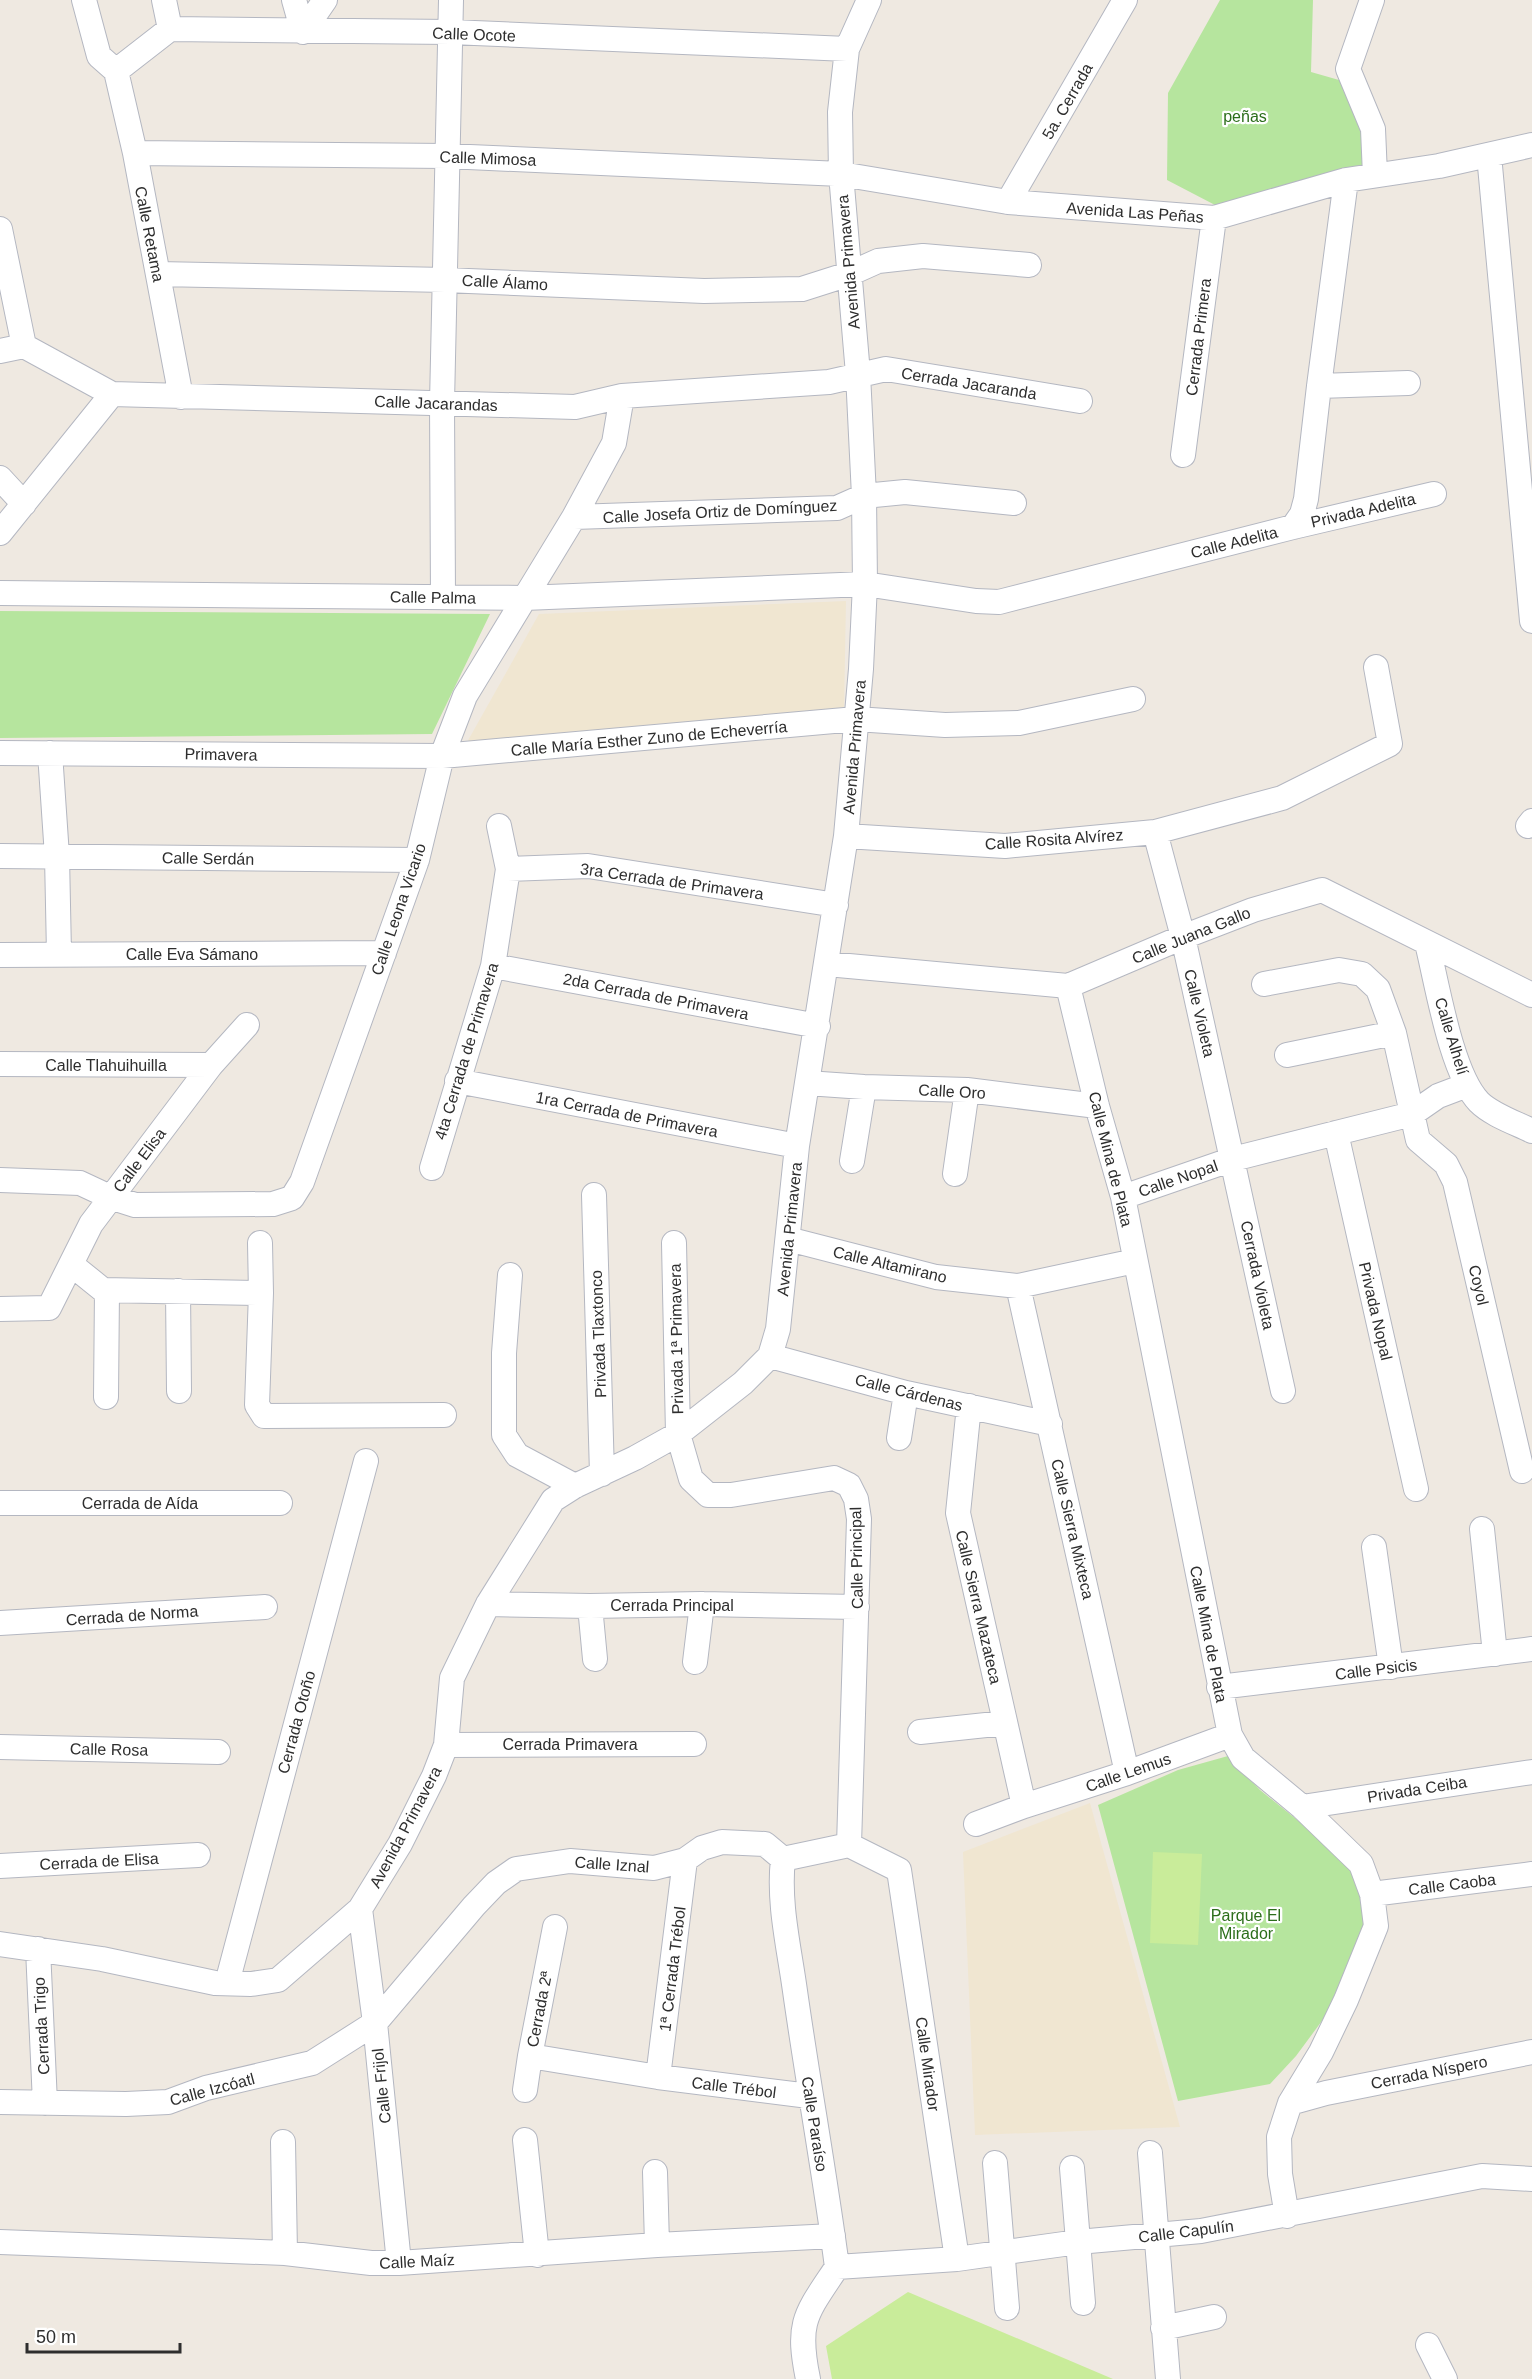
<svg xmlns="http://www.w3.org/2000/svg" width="1532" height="2379" font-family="Helvetica,sans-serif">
<rect width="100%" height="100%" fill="#efe9e1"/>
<!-- education -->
<path fill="#f0e6d1" d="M846 601 844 709 466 744 539 614Z
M1090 1803 1180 2127 975 2135 963 1852Z"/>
<!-- green -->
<path fill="#b6e59e" d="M1220 0H1313L1311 72 1346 82 1370 163 1215 205 1167 180 1168 93Z
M0 611 490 614 432 734 0 738Z
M1228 1756 1260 1790 1353 1865 1365 1892 1363 1930 1344 1991 1296 2056 1270 2084 1178 2101 1098 1805 1178 1770Z"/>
<!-- pitch -->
<path fill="#c9ec9a" d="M1153 1852 1202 1854 1198 1945 1150 1943Z
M908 2292 1113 2379H832L826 2346Z"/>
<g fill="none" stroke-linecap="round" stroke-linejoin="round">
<defs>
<path id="minor" d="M84 0 99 56 116 71
M164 0 170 29
M294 0 303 32
M1372 0 1348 69 1373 129 1375 175
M303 32 325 0
M116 71 170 29 451 32 847 49
M116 71 135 153 181 397
M135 153 447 156 841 174 1008 202 1214 218 1346 180 1439 166 1532 145
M1489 155 1532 621
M1008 202 1125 0
M0 229 24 346
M158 274 445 280 704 291 802 289 849 274 878 261 923 256 1029 265
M24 346 112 394 575 407 622 396 829 382 886 369 1080 401
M0 351 24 346
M1319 386 1408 383
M1183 455 1214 218
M0 478 24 504
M574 517 837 508 864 496 905 492 1014 503
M1293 527 1302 514 1306 499 1319 386 1346 180
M0 533 112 394
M0 593 524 598 865 584 976 601 999 602 1293 527 1434 494
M443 597 442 403 451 0
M0 753 442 756 856 719 945 725 1019 723 1133 699
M50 753 57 856 59 954
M1528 826 1532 821
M1155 832 1183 937 1283 1391
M846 836 1005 846 1155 832 1282 798 1390 744 1376 667
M0 856 417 860
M508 869 588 866 836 905
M1427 943C1437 983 1451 1073 1479 1102 1492 1115 1516 1123 1532 1131
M0 955 384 953
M827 964 1068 986 1183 937 1253 910 1322 890 1532 995
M493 966 818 1026
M1264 984 1339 970 1362 974 1378 989 1394 1033 1418 1140 1446 1164 1455 1182 1522 1471
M1068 986 1097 1106 1123 1197 1230 1735 1243 1758 1302 1807 1361 1864 1372 1894 1376 1926 1346 2000 1321 2052 1290 2103 1279 2137 1280 2174 1287 2216
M1287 1055 1394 1033
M0 1064 211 1065
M457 1081 797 1146
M807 1083 864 1087 967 1090 1097 1106
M1336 1133 1416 1489
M852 1161 864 1087
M432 1168 493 966 508 869 499 826
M955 1174 967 1090
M0 1180 80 1183 110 1197 135 1205 273 1204 292 1198 302 1182 417 860 442 756 465 696 574 517 614 443 622 396
M594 1195 602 1474
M1123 1197 1233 1159 1412 1114 1438 1096 1467 1085
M788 1239 936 1277 1018 1286 1135 1261
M260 1243 261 1293 257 1405 264 1416 444 1415
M674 1243 678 1434 691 1479 708 1495H731L834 1478 849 1485 856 1499 859 1519 849 1845
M72 1265 103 1290 261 1293
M510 1275 504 1353V1435L517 1455 575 1486
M1018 1286 1127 1773
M178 1291 179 1391
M0 1309 49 1308 91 1224 211 1065 247 1025
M770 1356 906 1393 1050 1424
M106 1397 107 1290
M969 1406 958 1513 1024 1806
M899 1438 906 1393
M0 1503H280
M1482 1529 1495 1654
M1374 1547 1391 1667
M488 1604 590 1606 702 1604 857 1607
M590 1606 595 1659
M0 1623 265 1607
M695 1662 702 1604
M1219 1687 1532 1649
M920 1732 1005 1723
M446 1745 694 1744
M0 1747 218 1752
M1302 1807 1532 1772
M976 1824 1024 1806 1127 1773 1230 1735
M783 1859C778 1903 789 1947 795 1991 808 2083 825 2175 837 2267 806 2314 796 2321 808 2379
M0 1866 198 1855
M1372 1894 1532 1874
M360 1909 375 2023 399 2263
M0 1944 102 1959 215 1983 251 1984 278 1980 360 1909 400 1844 434 1776 446 1745 452 1678 488 1604 553 1500 575 1486 635 1458 678 1434 743 1383 770 1356 778 1329 797 1146 846 836 861 669 865 584 864 496 858 374 841 174 840 112 847 49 869 0
M38 1949 45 2103
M227 1983 366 1461
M530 2056 658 2077 809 2096
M658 2077 685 1860
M525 2090 530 2056 555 1927
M0 2102 126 2104 168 2102 206 2088 312 2063 375 2023 474 1906 496 1883 516 1869 570 1861 654 1868 685 1860 702 1848 722 1842 765 1844 783 1859 849 1845 899 1870 957 2259
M1290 2103 1326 2093 1532 2052
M525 2140 537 2255
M283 2142 285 2253
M1150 2153 1168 2379
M995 2163 1007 2308
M1072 2168 1083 2303
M655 2172 657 2245
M0 2242 285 2253 371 2263H399L657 2245 833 2236
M837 2267 957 2259 1078 2242 1201 2231 1482 2176 1532 2179
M1163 2328 1214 2317
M1428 2345 1445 2379"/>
</defs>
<!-- minor casing -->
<use href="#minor" stroke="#b4b7c1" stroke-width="26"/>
<!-- minor -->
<use href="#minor" stroke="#fff" stroke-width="24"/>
</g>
<g text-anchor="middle" stroke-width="4.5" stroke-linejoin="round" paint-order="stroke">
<!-- street labels -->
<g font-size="16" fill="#2e2e2e" stroke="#fff">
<text transform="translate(474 34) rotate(2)" y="6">Calle Ocote</text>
<text transform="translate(1067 101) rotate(-60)" y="6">5a. Cerrada</text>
<text transform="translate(488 158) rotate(2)" y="6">Calle Mimosa</text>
<text transform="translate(1135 212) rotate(4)" y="6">Avenida Las Peñas</text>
<text transform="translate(150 234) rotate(79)" y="6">Calle Retama</text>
<text transform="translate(848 262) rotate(-95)" y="6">Avenida Primavera</text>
<text transform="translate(505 282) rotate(3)" y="6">Calle Álamo</text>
<text transform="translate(1198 337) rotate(-83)" y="6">Cerrada Primera</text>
<text transform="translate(969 383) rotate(9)" y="6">Cerrada Jacaranda</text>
<text transform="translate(436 403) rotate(2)" y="6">Calle Jacarandas</text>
<text transform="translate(1363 510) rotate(-13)" y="6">Privada Adelita</text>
<text transform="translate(720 511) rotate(-3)" y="6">Calle Josefa Ortiz de Domínguez</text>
<text transform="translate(1234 542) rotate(-14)" y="6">Calle Adelita</text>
<text transform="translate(433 597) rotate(1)" y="6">Calle Palma</text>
<text transform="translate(649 738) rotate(-5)" y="6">Calle María Esther Zuno de Echeverría</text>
<text transform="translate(854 747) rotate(-85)" y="6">Avenida Primavera</text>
<text transform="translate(221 754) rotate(1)" y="6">Primavera</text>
<text transform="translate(1054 839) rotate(-4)" y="6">Calle Rosita Alvírez</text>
<text transform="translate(208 858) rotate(1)" y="6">Calle Serdán</text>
<text transform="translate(672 881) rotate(8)" y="6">3ra Cerrada de Primavera</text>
<text transform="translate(398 909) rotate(-71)" y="6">Calle Leona Vicario</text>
<text transform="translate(1191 935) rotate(-22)" y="6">Calle Juana Gallo</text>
<text x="192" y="960">Calle Eva Sámano</text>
<text transform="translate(656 996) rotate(11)" y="6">2da Cerrada de Primavera</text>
<text transform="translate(1200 1013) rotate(77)" y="6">Calle Violeta</text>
<text transform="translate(1452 1036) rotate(73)" y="6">Calle Alhelí</text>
<text transform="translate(466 1051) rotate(-73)" y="6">4ta Cerrada de Primavera</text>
<text x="106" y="1071">Calle Tlahuihuilla</text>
<text transform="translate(952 1091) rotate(3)" y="6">Calle Oro</text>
<text transform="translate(627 1114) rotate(11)" y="6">1ra Cerrada de Primavera</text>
<text transform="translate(1111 1159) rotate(76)" y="6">Calle Mina de Plata</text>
<text transform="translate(139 1160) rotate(-53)" y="6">Calle Elisa</text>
<text transform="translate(1178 1178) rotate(-19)" y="6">Calle Nopal</text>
<text transform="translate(789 1229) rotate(-84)" y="6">Avenida Primavera</text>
<text transform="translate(890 1264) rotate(13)" y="6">Calle Altamirano</text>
<text transform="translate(1258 1275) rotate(78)" y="6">Cerrada Violeta</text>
<text transform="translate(1479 1285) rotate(77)" y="6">Coyol</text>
<text transform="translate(1376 1311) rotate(77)" y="6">Privada Nopal</text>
<text transform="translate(598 1334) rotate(-92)" y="6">Privada Tlaxtonco</text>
<text transform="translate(676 1339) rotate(-91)" y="6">Privada 1ª Primavera</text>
<text transform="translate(909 1392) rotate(14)" y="6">Calle Cárdenas</text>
<text x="140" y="1509">Cerrada de Aída</text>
<text transform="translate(1073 1529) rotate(77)" y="6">Calle Sierra Mixteca</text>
<text transform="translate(856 1558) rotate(-91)" y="6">Calle Principal</text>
<text x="672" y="1611">Cerrada Principal</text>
<text transform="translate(979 1607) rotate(77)" y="6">Calle Sierra Mazateca</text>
<text transform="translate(132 1615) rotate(-4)" y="6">Cerrada de Norma</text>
<text transform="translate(1209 1634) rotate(79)" y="6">Calle Mina de Plata</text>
<text transform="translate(1376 1669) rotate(-7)" y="6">Calle Psicis</text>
<text transform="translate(296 1722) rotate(-75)" y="6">Cerrada Otoño</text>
<text x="570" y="1750">Cerrada Primavera</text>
<text transform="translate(109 1749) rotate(1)" y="6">Calle Rosa</text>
<text transform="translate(1128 1772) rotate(-19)" y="6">Calle Lemus</text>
<text transform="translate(1417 1789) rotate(-9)" y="6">Privada Ceiba</text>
<text transform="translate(405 1827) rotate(-62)" y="6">Avenida Primavera</text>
<text transform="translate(99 1861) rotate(-3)" y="6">Cerrada de Elisa</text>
<text transform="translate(612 1864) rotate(4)" y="6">Calle Iznal</text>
<text transform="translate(1452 1884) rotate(-7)" y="6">Calle Caoba</text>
<text transform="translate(672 1969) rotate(-83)" y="6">1ª Cerrada Trébol</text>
<text transform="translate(539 2009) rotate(-79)" y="6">Cerrada 2ª</text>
<text transform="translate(41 2026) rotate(-93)" y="6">Cerrada Trigo</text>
<text transform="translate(928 2064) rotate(82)" y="6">Calle Mirador</text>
<text transform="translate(1429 2072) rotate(-11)" y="6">Cerrada Níspero</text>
<text transform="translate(381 2086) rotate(-96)" y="6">Calle Frijol</text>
<text transform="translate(734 2087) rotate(7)" y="6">Calle Trébol</text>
<text transform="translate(212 2089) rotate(-15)" y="6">Calle Izcóatl</text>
<text transform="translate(815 2124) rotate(81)" y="6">Calle Paraíso</text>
<text transform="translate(1186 2231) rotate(-7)" y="6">Calle Capulín</text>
<text transform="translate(417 2261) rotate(-3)" y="6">Calle Maíz</text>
</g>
<!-- park labels -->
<g font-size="16" fill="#2c6e1b" stroke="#fff">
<text x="1245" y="122">peñas</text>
<text x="1246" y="1921">Parque El<tspan x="1246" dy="18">Mirador</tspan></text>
</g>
</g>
<!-- scale -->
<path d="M27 2343v9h153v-9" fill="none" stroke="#2e2e2e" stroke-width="3"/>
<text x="36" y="2343" font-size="18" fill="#2e2e2e" stroke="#ffffff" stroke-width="4.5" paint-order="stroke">50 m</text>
</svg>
